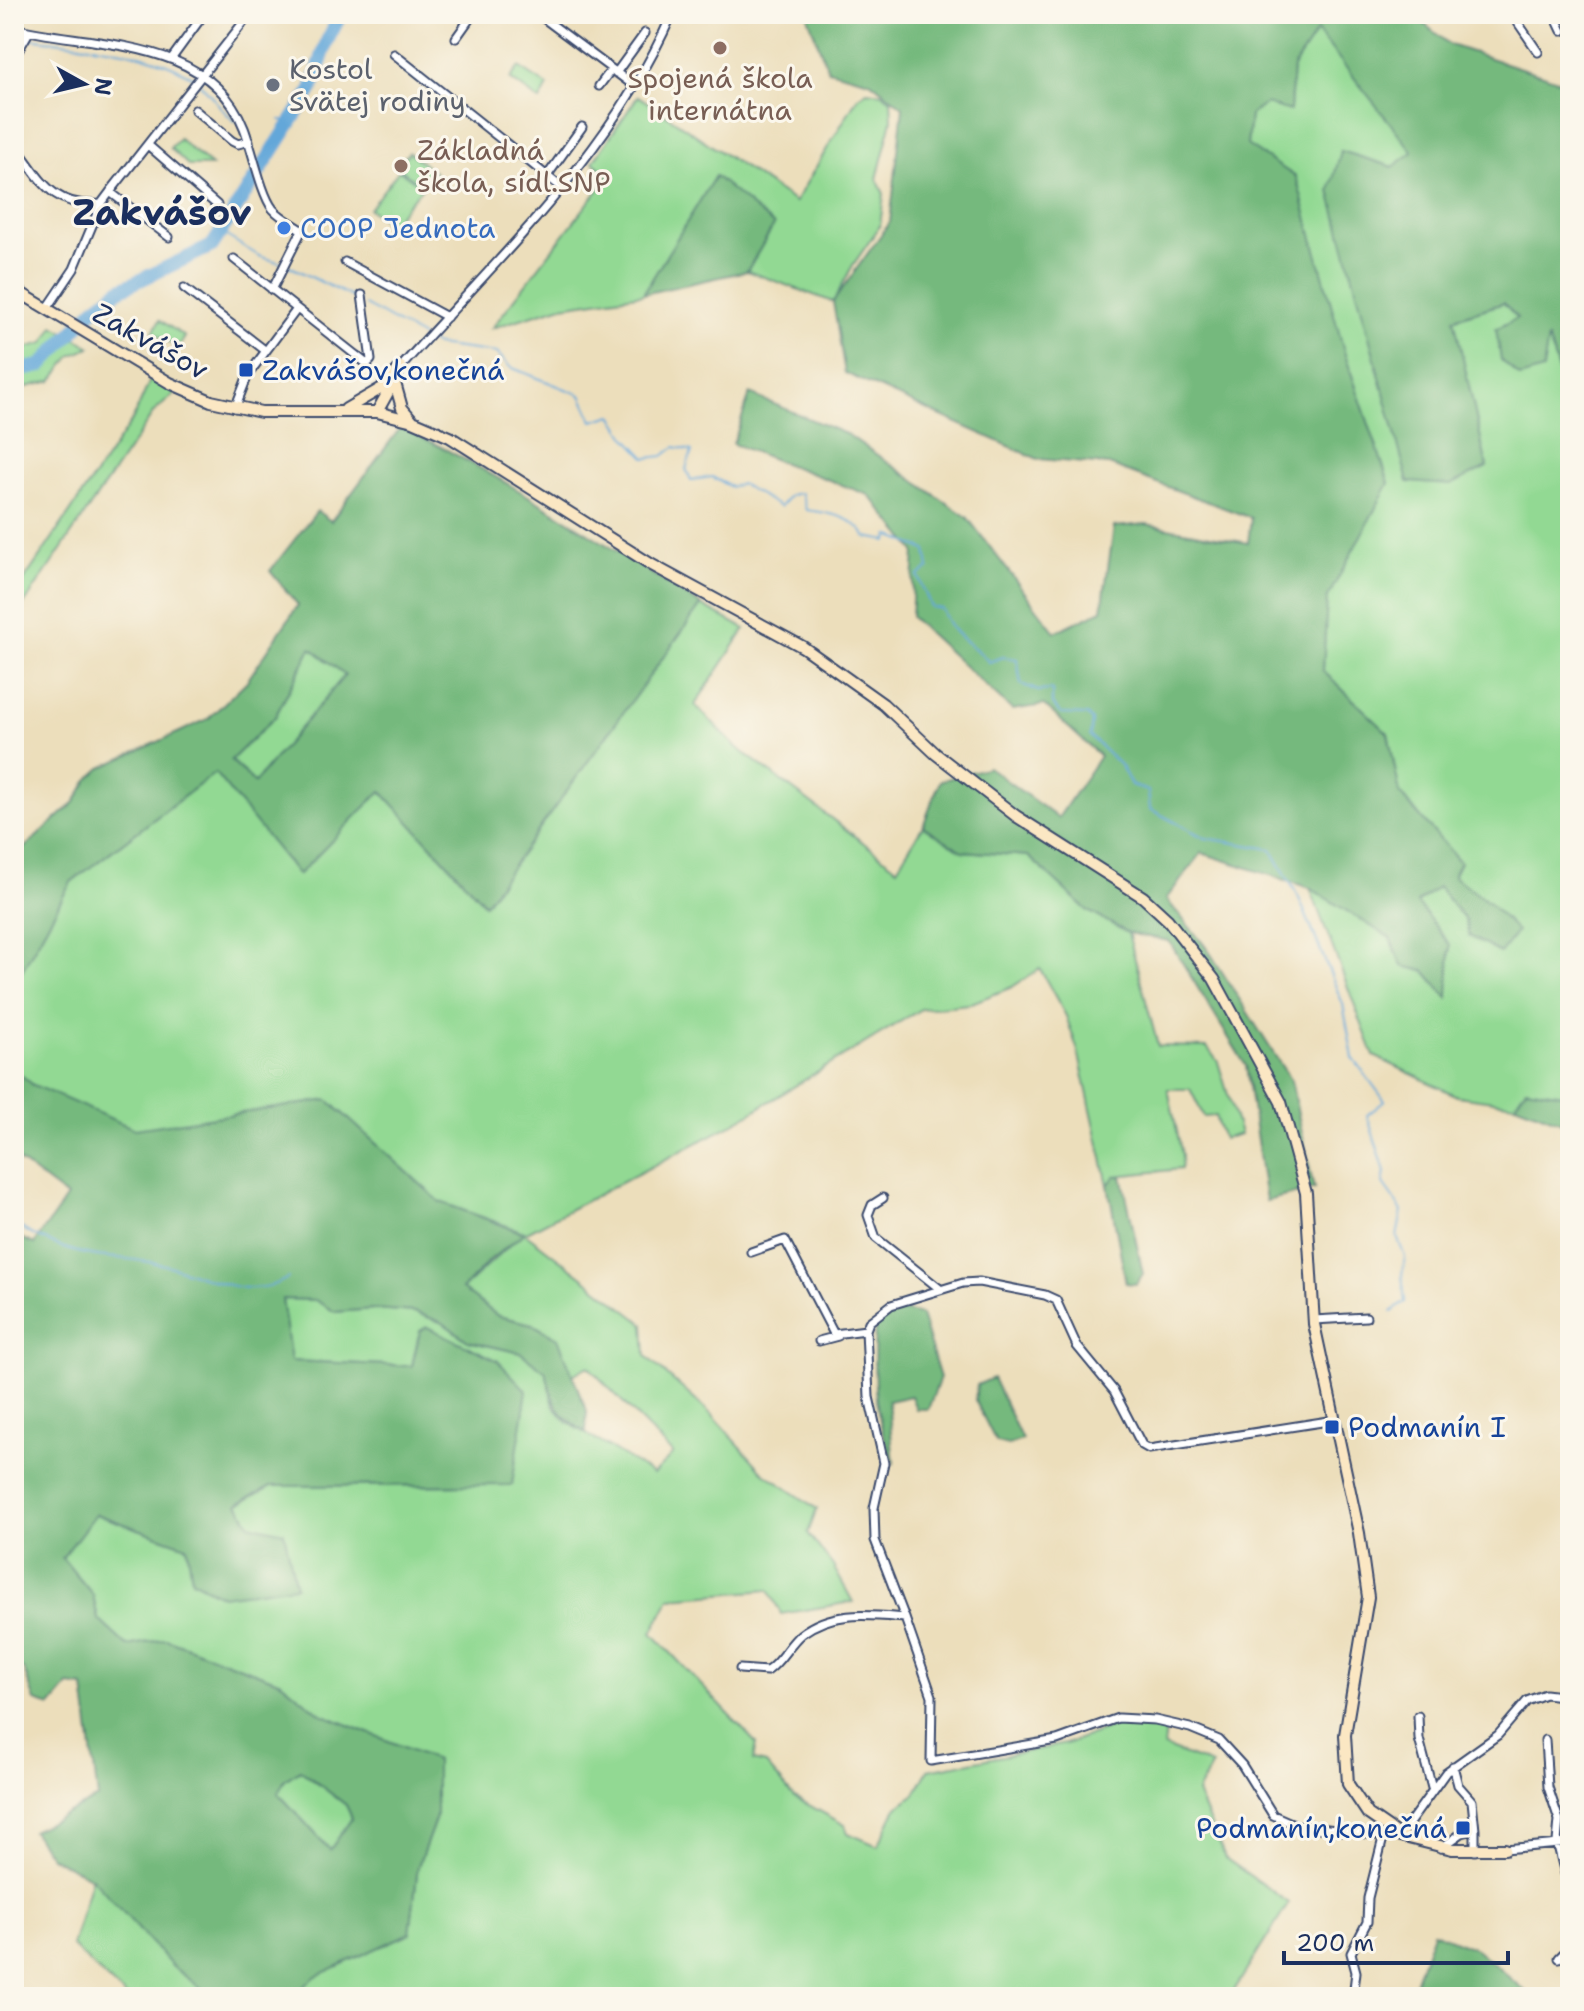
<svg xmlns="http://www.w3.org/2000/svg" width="1584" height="2011" font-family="'Shantell Sans',sans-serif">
<rect width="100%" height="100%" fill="#fbf7ec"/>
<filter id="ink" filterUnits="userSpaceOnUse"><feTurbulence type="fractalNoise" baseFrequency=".0125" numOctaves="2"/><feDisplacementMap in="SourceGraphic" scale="16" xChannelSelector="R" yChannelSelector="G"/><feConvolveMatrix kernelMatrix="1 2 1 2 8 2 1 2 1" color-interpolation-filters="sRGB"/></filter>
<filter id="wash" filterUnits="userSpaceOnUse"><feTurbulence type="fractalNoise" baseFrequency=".006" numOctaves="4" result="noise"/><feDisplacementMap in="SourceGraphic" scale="32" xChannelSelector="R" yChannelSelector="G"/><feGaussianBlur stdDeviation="1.8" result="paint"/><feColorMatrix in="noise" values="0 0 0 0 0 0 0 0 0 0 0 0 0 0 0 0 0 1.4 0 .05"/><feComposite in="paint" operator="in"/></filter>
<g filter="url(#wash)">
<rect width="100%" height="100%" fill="#ecdebb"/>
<!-- green -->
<path fill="#92d993" stroke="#568478" stroke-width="2" d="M1317 31 1414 152 1394 167 1341 151 1487 466 1453 319 1504 303 1517 318 1547 336 1570 408V1095L1526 1088 1515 1104 1457 1096 1374 1056 1310 888 1390 938 1402 966 1425 971 1447 997 1450 945 1417 903 1438 887 1465 920 1469 936 1488 902 1453 876 1460 862 1400 794 1388 733 1323 671 1326 599 1389 483 1346 358 1247 145 1250 115 1266 104 1290 110 1293 67Z
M519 67 548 86 540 101 510 79Z
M867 91 882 93 891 100 892 120 877 179 884 194 880 226 853 265 833 302 747 271 774 225 715 177 643 294 562 306 492 328 609 176 593 162 638 96 795 202 858 97Z
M179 139 211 166H189L170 148Z
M409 152 435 173 390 225 369 209 399 170 420 185 397 166Z
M160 320 185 337 178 348 153 332Z
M54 326 91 347 71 356 52 381 14 390V351L44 343Z
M151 378 176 393 154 412 14 619V595L133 419Z
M701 605 745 629 695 705 735 746 897 868 923 826 962 851 1028 856 1088 911 1128 933 1158 1046 1207 1047 1218 1062 1240 1134 1223 1139 1215 1116 1204 1117 1190 1089H1168L1182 1155 1181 1169 1115 1176 1108 1185 1078 1051 1066 1016 1040 969 1012 987 969 1004 921 1009 731 1125 525 1233 644 1324 646 1356 713 1416 763 1472 817 1509 808 1533 833 1566 853 1602 781 1614 769 1590 670 1598 652 1633 756 1743 753 1761 766 1764 794 1797 845 1825 848 1833 878 1846 896 1808 915 1794 928 1770 1066 1744 1121 1723 1149 1722 1166 1730 1164 1747 1212 1765 1197 1793 1225 1858 1289 1903 1230 1997H564L532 1989 522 1997H292L315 1976 410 1933 418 1866 436 1817V1760L321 1714 281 1682 166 1639 127 1646 98 1619 93 1595 62 1558 95 1514 187 1546 250 1524 238 1504 271 1486 512 1485 418 1338 412 1366 290 1361 282 1299 315 1300 335 1312 375 1309 414 1312 443 1323 468 1341 521 1353 546 1372 554 1406 567 1422 653 1474 673 1454 588 1366 571 1376 558 1338 532 1324 498 1316 462 1289 524 1232 440 1202 328 1100 135 1130 33 1085 14 1069V985L71 882 216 772 298 875 381 790 484 904Z
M312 647 345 675 255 783 231 760 275 717Z
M300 1770 346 1805 352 1818 330 1850 278 1793 285 1780Z
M92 1877 173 1967 213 1997H126L72 1946Z"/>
<!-- forest -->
<path fill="#75b97d" stroke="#48746e" stroke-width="2" fill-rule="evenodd" d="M807 14H1412L1450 45 1570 84V408L1548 338 1543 370 1520 377 1501 360 1496 329 1517 318 1504 303 1454 318 1487 467 1451 485 1408 482 1330 191 1341 151 1393 167 1413 152 1317 31 1293 67 1290 111 1266 104 1250 115 1247 145 1296 177 1346 358 1389 483 1327 599 1323 671 1388 733 1400 794 1460 862 1453 876 1488 902 1517 931 1500 953 1469 936 1465 920 1438 887 1417 903 1450 945 1448 998 1425 971 1402 966 1390 938 1310 888 1202 853 1166 899 1207 948 1291 1081 1314 1189 1266 1201 1246 1066 1169 941 1128 933 1088 911 1028 856 962 851 923 826 940 781 988 767 1058 818 1100 756 1044 705 1012 710 911 617 915 551 869 495 733 444 750 394 848 435 967 517 1055 632 1102 610 1114 527 1146 524 1248 543 1251 518 1109 465 1038 459 845 373 833 302 890 222 903 107 870 81 828 70Z
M715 176 774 225 747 271 643 294Z
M401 427C506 477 602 542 701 605L485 904 381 791 298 875 215 773 71 882 14 985V857L75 802 88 780 101 768 208 719 247 681 298 605 270 571 317 511 331 521ZM311 648 345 675 254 783 231 760 275 717Z
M14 1069 33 1085 135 1129 328 1100 440 1202 524 1233 490 1260 462 1289 498 1316 532 1324 558 1338 587 1411 586 1432C557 1417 553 1402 546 1372L521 1353 468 1341 443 1323 415 1312 375 1309 335 1312 315 1300 282 1299 291 1361 412 1366 420 1331 427 1327 497 1360 527 1391 512 1485 271 1486 238 1504 250 1524 284 1532 296 1586 222 1596 192 1580 187 1546 96 1514 62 1558 93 1595 98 1619 127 1646 166 1639 281 1682 321 1714 436 1760V1817L418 1866 410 1933 316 1976 292 1997H213L173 1967 92 1878 51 1857 32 1831 98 1798 84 1687 69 1685 51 1706 35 1701 24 1670 14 1664V1235L34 1244 67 1197 14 1157ZM300 1770 346 1805 352 1818 330 1850 278 1793 285 1780Z
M1526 1088 1570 1095V1125L1515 1104Z
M1115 1176H1122L1143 1274 1136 1284 1126 1283 1108 1185Z
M896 1309 921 1315 940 1378 928 1409H916L911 1396 888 1401 894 1464C873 1415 873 1380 875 1327Z
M993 1378 1022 1440 1008 1445 996 1442 975 1400 977 1385Z
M1433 1932 1476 1949 1532 1997H1410Z"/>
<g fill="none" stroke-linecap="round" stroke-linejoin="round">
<!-- stream -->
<path stroke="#64a7d9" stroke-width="2" d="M14 36C72 45 144 45 194 78
M199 83C213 95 220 110 235 121
M280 120H292
M220 232 259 256 281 263
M287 265 360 301
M365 305 422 337
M428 340 436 345 497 353 510 367 581 395 593 421 612 415 626 437 646 458 663 456 675 447 692 451 686 469 691 480 712 477 731 487 741 484 780 507 790 495 801 493 806 510C829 513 854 516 866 537L888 541 889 535 926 550 929 568 918 576 931 607 942 609C953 639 969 640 989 662L1002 657 1017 659 1021 684 1038 691 1052 690V704L1061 714 1087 715 1092 721 1090 736 1121 766 1131 785 1148 791 1150 809 1205 838 1271 849 1298 896 1343 1004 1353 1058 1385 1101 1367 1115 1385 1171 1383 1184 1402 1211 1397 1237 1405 1257 1402 1275 1405 1302 1392 1312
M14 1196V1206
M14 1221C22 1231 33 1235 45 1240 93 1263 119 1254 165 1265 206 1275 248 1303 288 1278"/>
<!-- river -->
<path stroke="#64a7d9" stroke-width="14" d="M14 371 41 366 94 309 119 290 212 246 312 89 327 41 341 14"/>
</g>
</g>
<g filter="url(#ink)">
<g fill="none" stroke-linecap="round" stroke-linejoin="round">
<defs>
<path id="street" d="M538 14 633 85
M1512 14 1538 52
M1554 14 1562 31
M14 28C92 47 209 37 244 128 252 148 261 194 273 209 280 217 293 224 302 230L272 290
M15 28 17 14
M456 38 473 14
M394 54 561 187
M14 58 29 32
M172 58 204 14
M616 73 645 33
M599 86 611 70
M195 110 232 141 238 144 249 141
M14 144C41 179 51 208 101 204
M149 146 217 205
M547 176 582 127
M110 192 250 14
M234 259 367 364 371 360 362 295
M345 262 447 317
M184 288 266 351
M47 309 74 269 101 204 110 192 169 237
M401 367C498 258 613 151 672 14
M235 408 248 375 297 309
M883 1198 872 1205 868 1215 876 1238 940 1289
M751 1252 785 1240 834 1334 866 1330
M1314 1320 1366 1317
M819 1341 838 1336
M905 1618 932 1696 931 1761 1057 1740 1118 1718 1155 1720 1190 1728 1219 1740 1242 1765 1273 1815 1296 1825 1383 1836
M740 1669 767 1671C781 1662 788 1645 801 1634 832 1610 869 1615 905 1618L875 1540 874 1508 884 1463 869 1397 866 1330 869 1322 891 1305 963 1283 979 1282 1045 1295 1056 1300 1077 1346 1114 1391 1142 1445 1149 1449 1335 1420
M1418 1716 1419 1739 1432 1788
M1545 1740 1548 1787 1559 1820 1557 1842 1570 1894
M1453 1766 1458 1785 1472 1801 1475 1830
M1400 1836 1446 1772 1498 1735 1527 1701 1545 1694 1570 1697
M1441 1848 1462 1833 1475 1830V1851
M1505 1849 1570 1843
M1559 1958 1570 1947
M1353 1997 1356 1972 1351 1953 1367 1922 1368 1898 1384 1834"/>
<path id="secondary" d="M14 289 170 383 211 401 261 412H377L413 421 450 437 652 565 803 647 883 704 936 754 1016 816 1143 897 1168 920 1214 979 1281 1102 1306 1193 1314 1324 1359 1533 1368 1597 1345 1735 1348 1784 1368 1814 1400 1836 1452 1849H1505
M395 383 402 408 413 421
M346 409 382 388 401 367
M377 412 397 376"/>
</defs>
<!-- street casing -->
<use href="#street" stroke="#3a496c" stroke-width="11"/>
<!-- secondary casing -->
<use href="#secondary" stroke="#3a496c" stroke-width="14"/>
<!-- street -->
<use href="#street" stroke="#fff" stroke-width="7"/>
<!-- secondary -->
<use href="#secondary" stroke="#fbe7c3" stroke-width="10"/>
</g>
</g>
<!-- markers -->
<g fill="#8d6e63" stroke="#fbf7ec" stroke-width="3">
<circle cx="720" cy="48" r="8"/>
<circle cx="401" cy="166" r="8"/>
</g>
<circle fill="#6b7280" stroke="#fbf7ec" stroke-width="3" cx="273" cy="85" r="8"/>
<circle fill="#3f7fe0" stroke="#fbf7ec" stroke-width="3" cx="284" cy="228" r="8"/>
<g fill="#1a4fb4" stroke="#fbf7ec" stroke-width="3">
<rect x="238" y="362" width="16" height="16" rx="4"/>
<rect x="1324" y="1419" width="16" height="16" rx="4"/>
<rect x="1455" y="1820" width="16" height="16" rx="4"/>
</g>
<g text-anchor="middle" stroke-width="6" stroke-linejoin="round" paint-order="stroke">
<!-- worship labels -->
<g font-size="28" fill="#5b616d" stroke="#fbf7ec" text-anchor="start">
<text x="289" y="79">Kostol<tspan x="289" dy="32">Svätej rodiny</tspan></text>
</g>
<!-- education labels -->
<g font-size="28" fill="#785e54" stroke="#fbf7ec">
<text x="720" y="88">Spojená škola<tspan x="720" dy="32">internátna</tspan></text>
<text x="417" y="160" text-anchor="start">Základná<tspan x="417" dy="32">škola, sídl.SNP</tspan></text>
</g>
<!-- shop labels -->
<g font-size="28" fill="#366cbe" stroke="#fbf7ec" text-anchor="start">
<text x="300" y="238">COOP Jednota</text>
</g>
<!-- street labels -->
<g font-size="28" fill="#1b2f5e" stroke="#fbf7ec">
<text transform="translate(151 341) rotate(29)" y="10">Zakvášov</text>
</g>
<!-- transit labels -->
<g font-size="28" fill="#164399" stroke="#fbf7ec" text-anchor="start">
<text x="262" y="380">Zakvášov,konečná</text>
<text x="1348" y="1437">Podmanín I</text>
<text x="1447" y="1838" text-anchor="end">Podmanín,konečná</text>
</g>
<!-- district labels -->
<g font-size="36" font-weight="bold" fill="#1b2f5e" stroke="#fbf7ec">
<text x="162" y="225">Zakvášov</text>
</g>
</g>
<!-- margin -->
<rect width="1584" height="2011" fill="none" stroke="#fbf7ec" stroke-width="48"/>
<!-- north arrow -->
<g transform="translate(84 84) rotate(98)" stroke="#fbf7ec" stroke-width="6" paint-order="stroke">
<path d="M0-6L14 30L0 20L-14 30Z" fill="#1b2f5e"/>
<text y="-12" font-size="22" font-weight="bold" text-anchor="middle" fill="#1b2f5e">N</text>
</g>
<!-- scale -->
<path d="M1284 1951v12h224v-12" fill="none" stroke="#1b2f5e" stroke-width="4"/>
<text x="1296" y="1951" font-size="24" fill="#1b2f5e" stroke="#fbf7ec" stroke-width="6" paint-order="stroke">200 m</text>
</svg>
